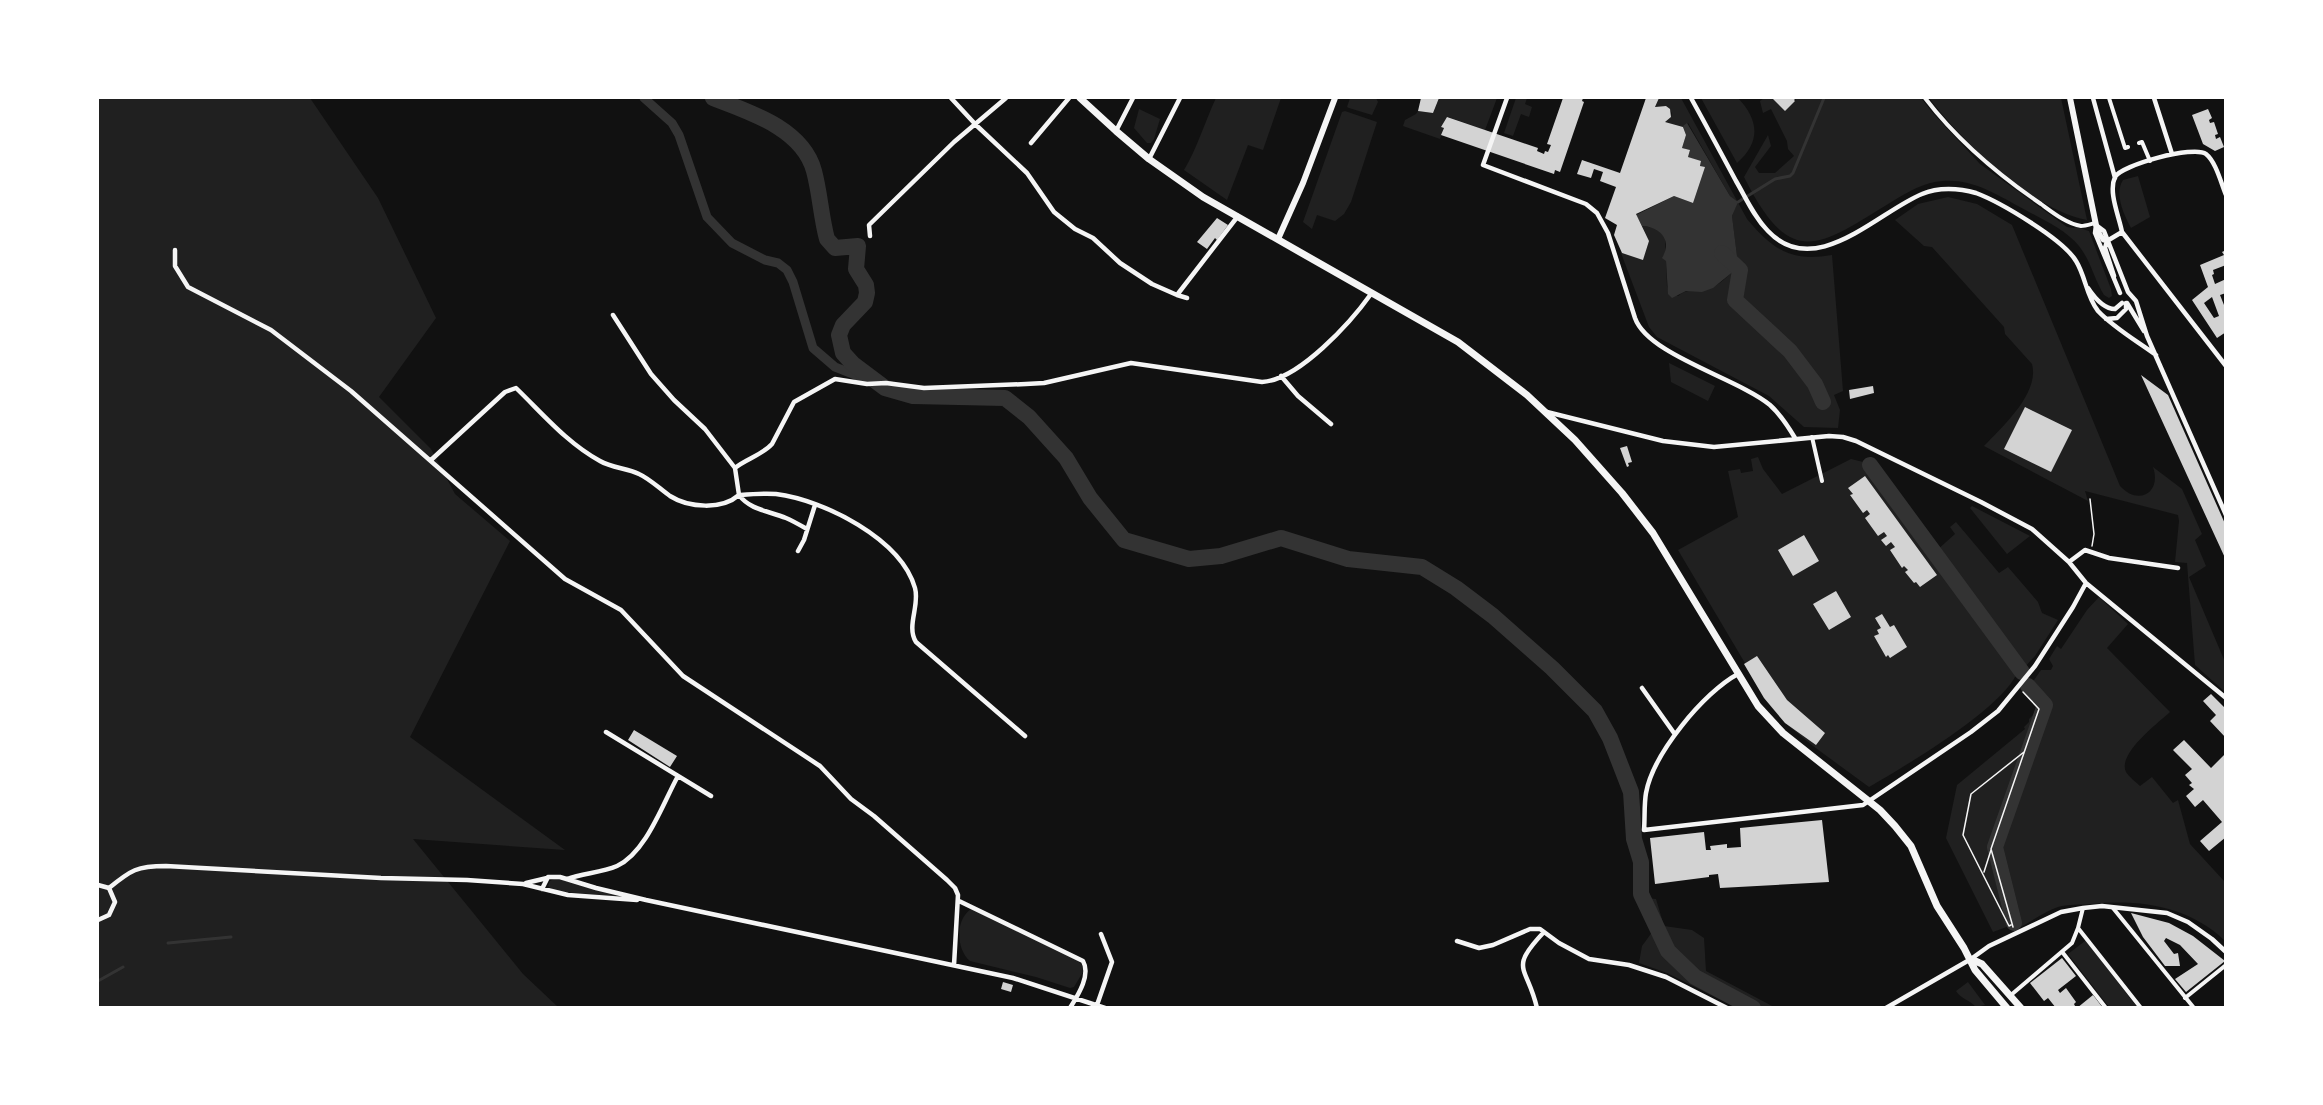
<svg xmlns="http://www.w3.org/2000/svg" width="2323" height="1105" font-family="Raleway,sans-serif">
<rect width="100%" height="100%" fill="#111"/>
<!-- green -->
<path fill="#202020" d="M98 98H310L378 198 436 318 379 397 431 449 455 494 510 541 410 737 565 850 413 839 523 974 558 1007 98 1008Z
M1216 98H1281L1263 150 1248 145 1227 200 1184 170C1196 151 1206 119 1216 98Z
M1350 98H1376L1378 102 1372 115 1349 108 1347 107Z
M1439 98H1497L1485 130 1448 117 1441 127 1444 128 1440 139 1403 126 1405 120 1416 114 1418 111 1433 113Z
M1516 98H1527L1525 104 1532 107 1529 117 1521 114 1513 136 1504 133Z
M1659 98H1681L1747 219C1773 250 1791 262 1832 255L1843 391 1834 395 1840 410 1838 428 1804 427 1769 396 1657 337 1649 327 1621 253 1643 259 1649 241 1642 226 1656 228 1665 237 1667 286 1668 290 1678 296C1687 288 1698 291 1710 288 1719 286 1733 272 1738 264L1732 216 1737 202 1730 196 1688 123 1683 127 1665 122 1671 117 1672 113 1666 106 1655 107Z
M1701 98H1738C1759 120 1761 142 1737 163Z
M1764 98H1772L1785 111 1795 101 1796 98H1921L1932 112 1980 164 2067 227 2074 228 2076 227 2089 231 2111 289 2112 296 2109 298 2104 295C2094 279 2091 261 2079 246 2064 228 2039 218 2018 206 1994 193 1972 179 1943 181 1924 182 1908 192 1893 201 1818 247 1791 271 1744 177L1768 135 1771 146 1755 167 1759 173H1775L1794 156 1788 149 1787 141 1771 109 1763 113 1760 101Z
M1929 98H2061L2087 220C2030 209 1964 143 1929 98Z
M1139 109 1160 119 1154 139 1151 143H1147L1134 128Z
M1345 111 1377 122 1351 202 1344 214 1335 221 1317 215 1312 229 1303 222 1342 112Z
M2138 176 2150 217 2131 228C2124 215 2114 194 2123 180Z
M1948 197 1977 204 2012 225 2120 486C2138 506 2162 493 2153 467L2182 489 2202 534 2195 540 2206 566 2189 577 2225 662V692L2195 665 2187 563 2175 562 2179 521 2178 515 2085 491 2088 501 1984 446C2002 427 2040 393 2032 364L2005 334 2004 327 1932 247 1924 246 1895 220 1918 204Z
M1669 363 1715 386 1708 401 1671 382Z
M1758 457 1763 469 1782 494 1851 459 1863 462 2017 673C2001 710 1905 766 1869 787L1813 746 1785 723 1771 707 1678 550 1738 517 1728 471 1740 469 1741 473 1753 471 1751 459Z
M1972 506 2030 536 2007 554 1970 508Z
M1956 522 1999 573 2008 567 2038 602 2042 613 2058 620 2035 656 2023 669 1936 551 1955 534 1950 527Z
M2099 597 2128 624 2107 648 2170 712C2158 723 2117 754 2126 772 2129 777 2136 782 2140 786L2152 777 2173 803 2178 800 2190 844 2225 882V941C2189 906 2140 899 2091 904 2081 905 2068 904 2058 907 2046 911 2033 920 2021 927L2016 922 1997 848 2048 704 2030 686 2041 670H2051L2053 666 2049 659 2057 646 2061 649 2087 610Z
M2039 709 1991 849 2012 925 1993 932 1946 838 1957 785 2025 729 2024 727 2029 722V719Z
M556 878 633 898 555 891 548 886 550 881Z
M1646 898 1656 899 1664 926 1692 930 1704 938 1706 971 1774 1007H1735L1667 973 1639 963 1642 946 1653 931Z
M971 909 1077 960 1082 965 1083 972 1074 987 1070 988 1036 977 970 961C956 949 955 920 971 909Z
M2085 941H2086L2137 1007H2109L2068 954Z
M1968 982 1985 1005 1976 1007C1970 1000 1961 999 1956 991Z"/>
<!-- water -->
<path fill="#333" d="M1687 123 1730 196 1738 202 1732 216 1738 264 1735 270 1713 288 1702 292 1686 291 1672 298 1668 294 1666 261 1662 258C1673 240 1660 227 1642 226L1636 215 1674 196 1693 203 1701 162 1688 157 1690 150 1682 148 1686 135 1683 126Z"/>
<g fill="none" stroke-linecap="round" stroke-linejoin="round">
<!-- stream -->
<path stroke="#333" stroke-width="3" d="M1738 202 1775 179 1790 176 1793 173 1824 98
M168 943 231 937
M98 981 123 967"/>
<!-- canal -->
<path stroke="#333" stroke-width="9" d="M644 98 672 123 679 135 707 217 732 243 765 260 778 263 787 270 793 282 813 348 835 367 863 378 869 377"/>
<!-- river -->
<path stroke="#333" stroke-width="16" d="M713 98C750 112 803 129 814 171 820 193 821 217 827 239L835 248 858 246 856 269 866 285 867 293 865 302 843 325 839 335 843 353 853 364 885 388 913 396 1005 398 1029 417 1066 458 1090 498 1124 540 1189 559 1221 556 1281 538 1348 559 1422 567 1456 588 1493 616 1552 668 1595 711 1610 738 1631 792 1634 839 1641 862V894L1668 951 1695 977 1753 1008
M1722 253 1740 270 1735 300 1790 351 1815 384 1823 402
M1870 465 2022 672
M2014 923 1995 847 2045 705 2028 686"/>
</g>
<!-- building -->
<path fill="#d3d3d3" fill-rule="evenodd" d="M1421 98H1439L1433 113 1418 111Z
M1563 98H1583L1582 101 1584 102 1560 172 1555 170 1554 174 1441 135 1444 128 1441 127 1447 117 1538 148 1537 151 1544 154 1545 151 1548 152 1551 145 1547 144Z
M1646 98H1659L1655 107 1666 106 1670 109 1671 117 1665 122 1683 127 1686 135 1682 148 1690 150 1688 157 1701 161 1700 166 1705 167 1693 203 1674 196 1636 214 1649 241 1643 260 1622 253 1614 235 1617 225 1605 218 1616 187 1600 181 1603 172 1594 169 1591 178 1577 174 1582 160 1620 173Z
M1772 98H1796L1794 100 1795 101 1785 111Z
M2208 109 2212 118 2209 120 2210 123 2214 122 2218 134 2215 135 2216 139 2220 137 2224 147 2215 151 2203 144 2192 115Z
M1217 218 1228 225 1217 240 1215 238 1207 249 1197 242Z
M2226 250V265L2213 270 2214 274 2212 275 2215 284 2226 279V293L2220 295 2226 310V332L2217 338 2192 300 2208 287 2200 265 2224 255 2222 252ZM2212 297 2219 316 2214 318 2204 303Z
M2141 375 2168 395 2226 526V560Z
M1873 386 1874 393 1850 399 1849 390Z
M2025 407 2072 430 2051 472 2004 449Z
M1627 446 1632 462 1628 463 1629 466 1627 467 1620 448Z
M1865 476 1937 575 1920 587 1916 582 1914 583 1905 572 1908 570 1904 566 1902 568 1890 550 1895 547 1891 542 1886 546 1881 540 1887 536 1884 532 1878 536 1865 518 1870 514 1867 510 1863 513 1850 495 1853 494 1848 488Z
M1804 535 1819 561 1793 576 1778 550Z
M1836 591 1851 617 1829 630 1813 604Z
M1882 614 1890 627 1894 625 1907 647 1890 658 1888 655 1886 657 1874 636 1879 634 1877 630 1881 628 1875 618Z
M1757 656 1787 700 1825 733 1816 745 1785 723 1764 698 1744 664Z
M2211 694 2226 709V738L2210 721 2216 715 2203 701Z
M634 730 677 756 670 767 628 740Z
M2184 740 2211 768 2226 753V837L2209 851 2200 841 2222 822 2203 800 2195 807 2186 796 2194 789 2189 785 2192 783 2185 775 2192 769 2173 750Z
M1822 820 1829 882 1720 888 1718 874 1709 875V877L1655 884 1650 838 1704 832 1706 850H1711L1710 846 1727 844V848L1741 847 1740 828Z
M2131 913 2169 923 2193 936 2225 961 2186 992 2175 979 2198 964 2180 945 2166 938 2164 941 2174 954 2178 953 2180 966H2165L2143 937Z
M2062 958 2076 976 2058 990 2060 993 2066 988 2076 1002 2074 1004 2076 1008H2056L2048 998 2044 1001 2030 983Z
M1003 982 1013 985 1011 992 1001 989Z
M2093 995 2103 1008H2077Z"/>
<g fill="none" stroke-linecap="round" stroke-linejoin="round">
<!-- path -->
<path stroke="#f5f5f5" stroke-width="1.5" d="M2090 499 2094 534 2092 546
M1984 872 1991 850
M2011 925 2009 926 1963 835 1971 794 2024 752
M2013 927 1991 849 2039 709 2023 692"/>
<!-- pedestrian -->
<path stroke="#f5f5f5" stroke-width="4" d="M1925 98C1957 140 1997 174 2041 204 2052 212 2067 224 2081 226 2085 226 2091 224 2095 223
M2109 98 2125 148 2128 147
M2139 143 2142 142 2150 161
M1812 437 1822 481
M2113 908 2194 1008
M2078 928 2141 1008
M2063 953 2106 1008
M2011 995 2072 943 2078 928 2083 908
M2185 998 2226 965"/>
<!-- minor -->
<path stroke="#f5f5f5" stroke-width="4.5" d="M951 98 976 125 1027 173 1054 212 1075 229 1093 238 1120 263 1152 284 1177 295 1238 216
M1507 98 1483 165 1586 204 1597 213 1608 233 1635 318C1648 355 1737 378 1770 405 1781 415 1788 426 1795 438
M1691 98C1706 125 1721 153 1736 181 1746 198 1754 217 1768 231 1815 281 1878 212 1922 194 1938 187 1959 188 1976 193 2000 202 2063 239 2076 261 2086 277 2086 296 2098 311 2114 328 2137 341 2156 355
M2093 98 2115 178
M2154 98 2172 154
M1116 131 1133 98
M1031 143 1069 98
M1149 159 1180 98
M2096 225 2104 231 2128 292 2136 301 2147 336 2226 515
M2096 225 2095 233 2120 293
M2097 228 2103 240 2107 241
M2122 232 2226 366
M870 236 869 225 954 142 1006 98
M2107 241 2122 232C2119 216 2108 192 2115 177 2121 165 2194 145 2206 154 2216 162 2221 183 2226 195
M2107 241 2105 248 2114 276
M175 250V266L188 287 271 330 351 391 565 579 621 610 683 676 820 766 851 799 874 816 947 880 955 888 958 895 954 965
M2088 288C2094 297 2103 309 2115 309L2122 303
M1177 295 1187 298
M2127 303 2144 331
M2106 319 2117 318 2126 309V303
M1281 376 1298 396 1331 424
M1547 412 1663 441 1714 447 1829 436 1843 437 1856 441 1981 502 2032 529 2069 562 2086 583 2226 698
M431 460 505 392 516 388C543 414 567 443 600 461 612 468 627 468 639 474 650 479 660 489 670 496 689 508 722 510 739 495L735 468 705 429 674 400 651 374 613 315
M735 468C746 459 762 455 772 444L794 402 835 379 867 384 886 383 924 388 1026 384 1044 383 1131 363 1262 382C1299 380 1351 322 1371 294
M739 495C752 494 764 493 776 494 824 500 901 539 915 588 920 606 906 626 916 642L1025 736
M739 495C750 510 769 511 786 518 793 521 800 525 807 529
M798 551 804 540 815 505
M2069 562 2085 550 2109 558 2178 568
M1738 674C1704 692 1653 754 1646 793 1644 804 1645 818 1644 830L1863 805 1971 732 1998 711 2035 666 2073 607 2086 583
M1642 688 1674 733
M606 732 711 796
M567 879C583 873 601 873 617 866 646 853 663 803 678 776
M526 883 547 878
M98 885 109 888 115 902 109 915 98 920
M109 888C131 870 137 866 166 866L381 878 467 880 523 884 568 895 637 900
M542 889 548 877H560L596 888 646 900 1013 978 1105 1008
M959 901 1083 961C1091 975 1078 995 1070 1008
M1457 941 1479 948 1493 945 1530 929H1540L1559 943 1589 959 1629 965 1666 977 1727 1008
M1097 1005 1112 962 1101 934
M1537 1008C1527 965 1508 970 1544 932
M1886 1008 1971 959 1989 946 2061 912 2083 908 2102 906 2167 913 2188 922 2212 939 2226 952"/>
<!-- tertiary -->
<path stroke="#f5f5f5" stroke-width="6" d="M2070 98 2096 225
M1278 239 1303 183 1335 98"/>
<!-- secondary -->
<path stroke="#f5f5f5" stroke-width="7" d="M1080 98 1116 131 1149 159 1203 197 1458 342 1527 395 1575 440 1622 493 1653 533 1758 706 1783 733 1880 810 1895 826 1911 846 1937 906 1964 948 1975 970 2007 1008
M1971 959 1982 964 2021 1008"/>
</g>
<!-- border -->
<rect width="2323" height="1105" fill="none" stroke="#ffffff" stroke-width="198"/>
</svg>
